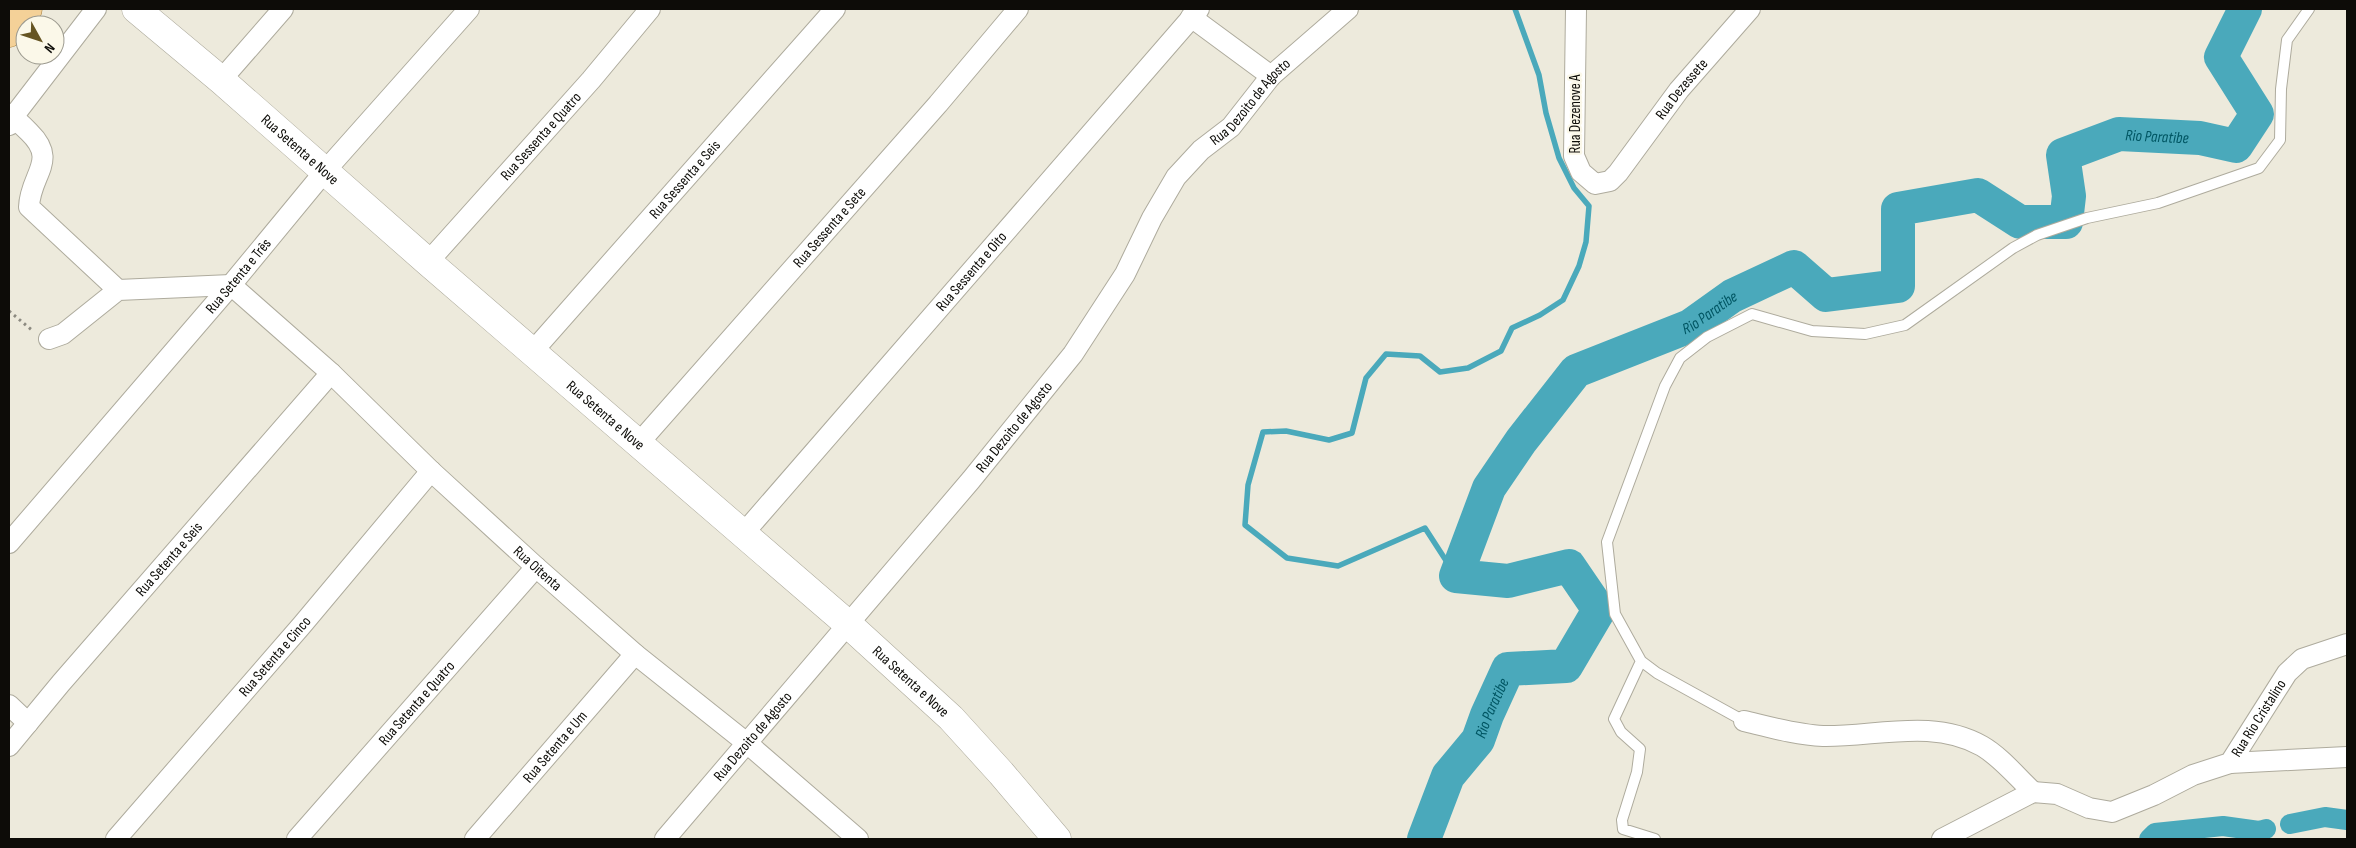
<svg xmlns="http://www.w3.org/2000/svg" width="2356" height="848" font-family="'Sofia Sans Condensed',sans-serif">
<rect width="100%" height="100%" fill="#edeadc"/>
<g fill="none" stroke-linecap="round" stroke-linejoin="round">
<!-- stream -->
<path stroke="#4aa9bb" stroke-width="5.5" d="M1456 576 1425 528 1338 566 1287 558 1245 525 1248 485 1263 432 1286 431 1329 440 1352 433 1366 378 1386 354 1420 356 1440 372 1468 368 1501 351 1512 328 1540 315 1563 300 1579 266 1586 242 1589 206 1574 188 1559 158 1546 113 1539 75 1515 9"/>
<!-- canal -->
<path stroke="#4aa9bb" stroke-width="20" d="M2290 824 2325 817 2347 820
M2149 839 2155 833 2223 826 2259 831 2266 829"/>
<!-- river -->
<path stroke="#4aa9bb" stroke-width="34" id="s1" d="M1424 839 1448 776 1478 740 1487 715 1508 669 1566 666 1599 610 1569 566 1508 581 1456 576 1489 488 1521 441 1576 371 1690 326 1732 296 1794 267 1826 295 1898 286V209L1978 195 2020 222H2066L2069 196 2063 155 2119 134 2200 138 2236 146 2257 114 2221 57 2245 9"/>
<defs>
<path id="lane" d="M1641 661 1614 719 1621 732 1640 749 1637 772 1622 820 1623 829 1655 839
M1744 721 1657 673 1641 661 1615 614 1607 542 1665 386 1680 358 1707 337 1752 314 1812 331 1865 334 1905 325 2013 248 2037 235 2087 218 2158 203 2259 168 2280 140 2281 89 2287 40 2309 9"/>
<g id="street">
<path id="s2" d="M1576 9 1574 156 1581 172 1595 184 1610 181 1618 173 1679 90 1750 9"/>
<path d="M1191 17 1271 76"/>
<path d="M221 80 283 9"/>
<path d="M9 114C16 119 23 126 29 132 59 161 30 174 29 207L118 290"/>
<path d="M9 125 13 117 96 9"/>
<path id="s3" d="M428 262 591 80 650 9"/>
<path id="s4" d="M49 339 63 334 118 290 231 285 331 373 431 471 536 567 635 654 748 744 858 839"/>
<path id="s5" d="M533 351 835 9"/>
<path id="s6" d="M638 444 938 104 1018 9"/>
<path id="s7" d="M743 534 1199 9"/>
<path id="s8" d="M9 543 231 285 325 171 469 9"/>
<path d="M9 705 28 723"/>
<path d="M1744 721C1769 727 1797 735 1823 736 1875 737 1933 718 1982 746 2001 757 2017 777 2033 792"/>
<path id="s9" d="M9 746 61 683 331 373"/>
<path d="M2230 763 2347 757"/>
<path id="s10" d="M116 839 302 625 431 471"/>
<path id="s11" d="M297 839 536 567"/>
<path id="s12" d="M475 839 635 654"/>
<path id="s13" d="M665 839 971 480 1073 354 1125 274 1152 218 1176 177 1201 150 1231 127 1271 76 1348 9"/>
<path id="s14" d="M1942 839 2033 792 2057 794 2089 808 2112 812 2154 795 2193 775 2230 763 2287 673 2302 659 2347 644"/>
</g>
<g id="secondary">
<path id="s15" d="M136 9 221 80 428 262 849 625 951 718 1001 773 1057 839"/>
</g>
<path id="primary" d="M9 33 28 9"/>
</defs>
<!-- lane casing -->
<use href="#lane" stroke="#aeab9d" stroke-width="12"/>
<!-- street casing -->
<use href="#street" stroke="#aeab9d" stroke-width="22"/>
<!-- secondary casing -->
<use href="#secondary" stroke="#aeab9d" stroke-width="29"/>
<!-- primary casing -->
<use href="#primary" stroke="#9e7939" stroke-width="29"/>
<!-- path -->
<path stroke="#8c8a80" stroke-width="3" stroke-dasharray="2.5 4" stroke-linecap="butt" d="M9 311 33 331"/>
<!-- lane -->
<use href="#lane" stroke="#fff" stroke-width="10"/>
<!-- street -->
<use href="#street" stroke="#fff" stroke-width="20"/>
<!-- secondary -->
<use href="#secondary" stroke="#fff" stroke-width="28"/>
<!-- primary -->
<use href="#primary" stroke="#f4d198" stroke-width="28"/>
</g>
<g text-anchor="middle" stroke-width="4.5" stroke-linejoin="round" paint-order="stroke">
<!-- street labels -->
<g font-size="15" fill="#0d0c08" stroke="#fbf8e9">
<text dy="5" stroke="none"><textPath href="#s2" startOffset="315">Rua Dezessete</textPath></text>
<text dy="5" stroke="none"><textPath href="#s13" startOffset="945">Rua Dezoito de Agosto</textPath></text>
<text transform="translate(1575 114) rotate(-90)" y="5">Rua Dezenove A</text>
<text dy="5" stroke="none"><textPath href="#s3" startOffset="169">Rua Sessenta e Quatro</textPath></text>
<text dy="5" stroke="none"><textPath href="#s15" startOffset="216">Rua Setenta e Nove</textPath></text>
<text dy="5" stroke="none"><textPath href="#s5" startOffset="229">Rua Sessenta e Seis</textPath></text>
<text dy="5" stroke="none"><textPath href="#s6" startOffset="289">Rua Sessenta e Sete</textPath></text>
<text dy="5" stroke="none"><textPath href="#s7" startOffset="348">Rua Sessenta e Oito</textPath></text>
<text dy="5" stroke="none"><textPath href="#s8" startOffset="352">Rua Setenta e Três</textPath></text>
<text dy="5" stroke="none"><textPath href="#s15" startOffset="621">Rua Setenta e Nove</textPath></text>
<text dy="5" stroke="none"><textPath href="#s13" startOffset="540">Rua Dezoito de Agosto</textPath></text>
<text dy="5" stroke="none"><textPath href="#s9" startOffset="246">Rua Setenta e Seis</textPath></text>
<text dy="5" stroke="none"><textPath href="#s4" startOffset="616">Rua Oitenta</textPath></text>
<text dy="5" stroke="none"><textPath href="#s10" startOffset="242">Rua Setenta e Cinco</textPath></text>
<text dy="5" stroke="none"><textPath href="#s15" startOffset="1026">Rua Setenta e Nove</textPath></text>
<text dy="5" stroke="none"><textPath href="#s11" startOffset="181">Rua Setenta e Quatro</textPath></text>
<text dy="5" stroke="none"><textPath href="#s14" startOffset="366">Rua Rio Cristalino</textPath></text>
<text dy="5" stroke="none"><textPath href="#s13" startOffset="135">Rua Dezoito de Agosto</textPath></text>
<text dy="5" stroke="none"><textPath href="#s12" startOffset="122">Rua Setenta e Um</textPath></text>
</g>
<!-- water labels -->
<g font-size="16" font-style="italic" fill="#005663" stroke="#fbf8e9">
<text dy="6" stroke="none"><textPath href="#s1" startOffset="1500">Rio Paratibe</textPath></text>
<text dy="6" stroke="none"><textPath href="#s1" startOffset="869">Rio Paratibe</textPath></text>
<text dy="6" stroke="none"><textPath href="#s1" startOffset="149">Rio Paratibe</textPath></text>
</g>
</g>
<!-- border -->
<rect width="2356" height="848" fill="none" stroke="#0d0c08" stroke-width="20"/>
<!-- north arrow -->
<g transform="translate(40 40) rotate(130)"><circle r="24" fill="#fbf8e9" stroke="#9c9a8f"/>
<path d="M0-4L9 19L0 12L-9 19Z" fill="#655422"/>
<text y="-8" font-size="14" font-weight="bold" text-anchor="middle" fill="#0d0c08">N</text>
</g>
</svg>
